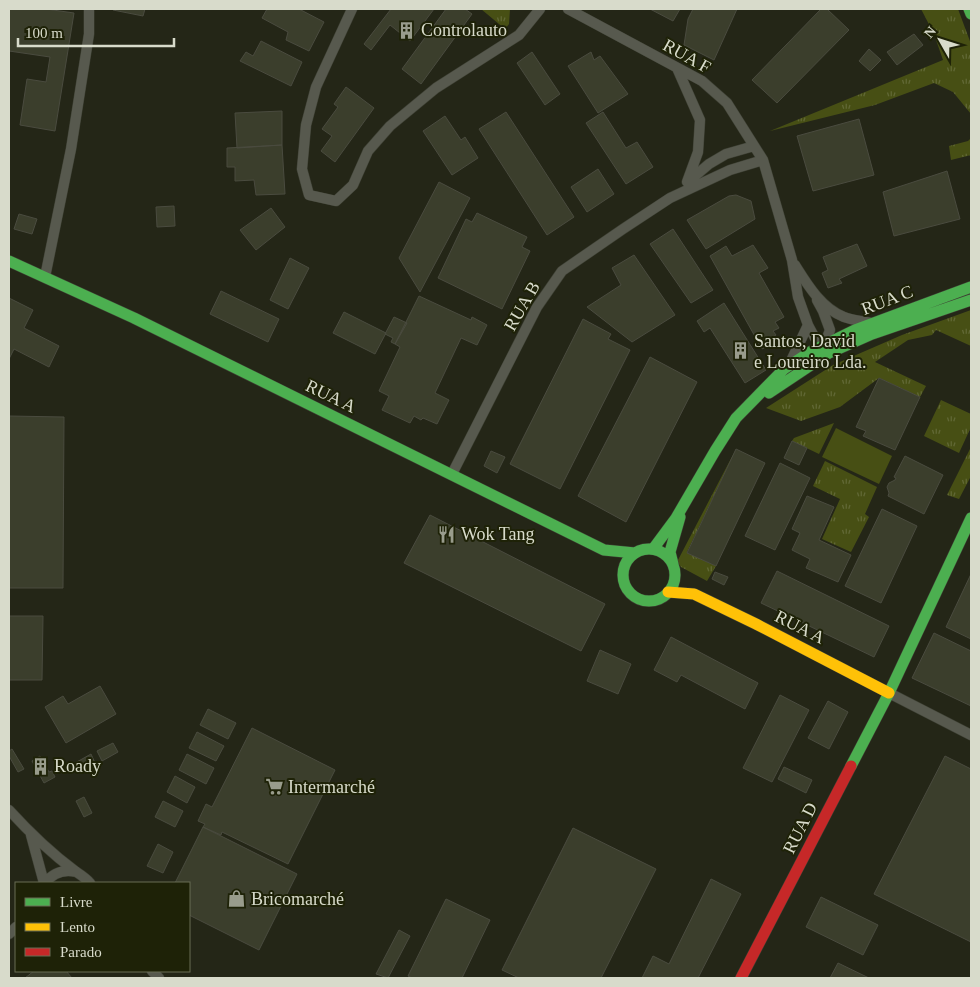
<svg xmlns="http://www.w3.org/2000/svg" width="980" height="987" font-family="Georgia,serif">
<defs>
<pattern id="grass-tufts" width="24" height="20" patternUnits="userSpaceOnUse" patternTransform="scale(1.25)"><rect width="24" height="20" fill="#474f14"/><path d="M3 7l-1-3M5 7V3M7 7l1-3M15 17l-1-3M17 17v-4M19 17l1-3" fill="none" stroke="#616835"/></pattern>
</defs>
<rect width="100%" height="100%" fill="#242617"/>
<!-- grass -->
<path fill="url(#grass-tufts)" d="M481 9H510L509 24 505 29Z
M921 9H958L971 44V114L953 92 934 83 875 105 770 131 943 60 934 34Z
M971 138V155L951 160 949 146 968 141Z
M971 310V346L936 330 932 335 908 340 875 362 926 386 920 397 879 378 840 407 801 421 766 408 833 365 902 335Z
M941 400 971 414V427L959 453 924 436Z
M834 423 819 454 792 441 794 438Z
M971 447V476L959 499 947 495Z
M736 449 687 552 716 566 707 581 681 567 678 563V560Z
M825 461 877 487 865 514 869 517 851 552 822 539 840 499 813 486Z"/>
<!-- park -->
<path fill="#474f14" d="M836 428 892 456 879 484 822 457Z"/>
<!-- building -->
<path fill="#3b3e2c" stroke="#4a4b3f" d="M9 9H46L74 13 55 131 20 125 27 79 46 82 50 57 9 51Z
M113 9H145L143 16 113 10Z
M267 9H299L324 22 309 51 286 40 288 32 262 18Z
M391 9H434L410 41 390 25 371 50 364 44Z
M446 9H465L472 14 421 84 402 69Z
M650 9H680L673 21Z
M693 9H737L714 60 684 45 688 19Z
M821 9H827L849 30 777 103 752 80Z
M914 34 923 45 897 65 887 52Z
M261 41 302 62 291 86 240 61 246 52 253 56Z
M869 49 881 60 870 71 859 61Z
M532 52 560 94 545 105 517 63Z
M591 52 594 60 600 56 628 94 598 113 568 66Z
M346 87 374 108 335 162 321 151 332 136 322 129 338 107 334 104Z
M282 111V145L237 148 235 113Z
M506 112 574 217 547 235 479 129Z
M603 112 626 148 637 142 653 167 626 184 586 123Z
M445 116 461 140 465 137 478 158 452 175 423 131Z
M859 119 874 175 813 191 797 136Z
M282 145 285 194 256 195 254 180 235 181V167H227V148Z
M598 169 614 194 587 212 571 187Z
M947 171 960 219 894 236 883 192Z
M439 182 470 198 420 292 399 258Z
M736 195 751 201 755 219 706 249 687 220 729 196Z
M174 206 175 226 157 227 156 207Z
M271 208 285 227 256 250 240 230Z
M477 213 527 237 522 247 530 251 502 309 438 278 466 219 472 222Z
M19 214 37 219 32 234 14 229Z
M673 229 713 290 691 303 650 244Z
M857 244 867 266 839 279 842 283 828 288 822 273 828 270 823 257Z
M753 245 768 268 759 273 784 317 775 322 779 328 773 331 776 335 771 338 774 343 762 349 710 256 726 246 732 256Z
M634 255 675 315 632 342 587 307 621 285 612 268Z
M290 258 309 268 288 309 270 300Z
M221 291 279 319 268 342 210 314Z
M419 296 471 320 472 317 487 325 477 345 461 338 435 393 449 400 437 424 423 418 421 420 414 416 410 423 382 410 389 396 379 391 400 347 395 344Z
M9 298 33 310 24 328 59 346 49 367 14 349 9 359Z
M724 303 766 370 745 383 710 328 704 332 697 321Z
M344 312 386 333 375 354 333 333Z
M394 317 407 323 395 344 391 342 393 338 385 334Z
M583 319 611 334 608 339 630 350 560 489 510 464Z
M650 357 697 382 626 522 578 496Z
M879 378 920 397 895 450 863 436 866 431 856 427Z
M9 416 64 417 63 588H9Z
M792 441 807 448 799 465 784 458Z
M736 449 765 463 716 566 687 553Z
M491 451 505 457 497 473 484 466Z
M905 456 943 475 924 514 888 496 889 493 887 487 889 483 895 480 896 478 894 477Z
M780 463 810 478 775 550 745 536Z
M807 496 834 507 819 540 851 555 838 582 806 568 810 559 792 550 800 533 792 529Z
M882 509 917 526 881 603 845 586Z
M430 515 605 604 581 651 404 563Z
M777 571 889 626 874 657 761 603Z
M715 572 728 577 724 585 712 579Z
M971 574V639L946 627Z
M9 616H43L42 680H9Z
M934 633 971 651V706L912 678Z
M671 637 758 683 745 709 681 675 677 682 654 670Z
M600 650 631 664 618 694 587 681Z
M100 686 116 714 66 743 45 707 63 696 68 704Z
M780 695 809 710 772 782 743 768Z
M828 701 848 712 829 749 808 738Z
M208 709 236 723 228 739 200 725Z
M252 728 335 770 288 864 222 832 221 835 203 827 205 824 198 821 206 804 212 807Z
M197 732 224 746 216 761 189 748Z
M113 743 118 752 102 761 97 751Z
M12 749 24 769 18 772 9 756V751Z
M91 754 96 765 80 773 75 763Z
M187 754 214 768 206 784 179 770Z
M40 756 49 772 52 771 55 777 44 783 32 761Z
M945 756 971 769V942L874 894Z
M784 767 812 780 806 793 778 779Z
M175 776 195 787 187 803 167 792Z
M84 797 92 813 84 817 76 801Z
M163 801 183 811 175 827 155 817Z
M203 827 297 874 259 950 189 915V883H175Z
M573 828 656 869 601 978H519L502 970Z
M158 844 173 852 163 873 147 866Z
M711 879 741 894 698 978H642L653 956 669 964Z
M821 897 878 925 863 955 806 927Z
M446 899 490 920 462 978H412L408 976Z
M399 930 410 936 388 978 376 974Z
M838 963 869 978H830Z
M34 971H66L72 978H25Z"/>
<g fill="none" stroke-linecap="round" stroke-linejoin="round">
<defs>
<path id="street" d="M352 9 316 87 306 125 302 169 309 195 336 201 353 185 368 151 390 126 436 88 519 35 540 9
M568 9 702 81 727 103 763 160 792 260 798 297 808 325 789 365
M677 68 700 120 698 152 687 182
M689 181 709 164 726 154 754 146
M795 265C807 284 821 308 844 317 852 320 862 321 871 323
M45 277 71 149 89 34V9
M817 300 823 311 830 330 824 346
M808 325 815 338 827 350
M452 474 537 307 562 271 623 229 670 198 730 170 763 160
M889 693 971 735
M9 810C29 832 51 853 75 871 81 875 86 878 90 883
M31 835 44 883
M45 883C53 873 63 869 76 872
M9 934 16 927
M152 971 159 978"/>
<path id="fast" d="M969 9 971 14
M9 261 134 318 604 550 635 553
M769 393 829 353 872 334 971 300
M653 549 676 518 715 451 736 418 784 369 810 352 855 330 971 287
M623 575a26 26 0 1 1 52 0a26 26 0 1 1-52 0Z
M673 564 670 552 680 517
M851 766 889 693 971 518"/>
<path id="slow" d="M668 592 694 594 756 624 889 693"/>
<path id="jam" d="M741 978 851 766"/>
</defs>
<!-- street casing -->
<use href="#street" stroke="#3e4034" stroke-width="11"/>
<!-- fast casing -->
<use href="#fast" stroke="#3e4034" stroke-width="12"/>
<!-- slow casing -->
<use href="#slow" stroke="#3e4034" stroke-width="12"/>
<!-- jam casing -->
<use href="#jam" stroke="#3e4034" stroke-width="12"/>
<!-- street -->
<use href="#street" stroke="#57594e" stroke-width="10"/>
<!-- fast -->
<use href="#fast" stroke="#4caf50" stroke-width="11"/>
<!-- slow -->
<use href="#slow" stroke="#ffc107" stroke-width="11"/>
<!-- jam -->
<use href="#jam" stroke="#c62828" stroke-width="11"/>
</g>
<!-- icons -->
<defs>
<symbol id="building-bare" viewBox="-9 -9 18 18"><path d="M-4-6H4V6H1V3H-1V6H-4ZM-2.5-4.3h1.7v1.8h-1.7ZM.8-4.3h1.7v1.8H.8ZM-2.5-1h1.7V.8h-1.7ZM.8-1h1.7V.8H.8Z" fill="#999c8c" stroke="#1e2207" stroke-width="2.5" paint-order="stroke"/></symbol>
<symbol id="restaurant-bare" viewBox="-9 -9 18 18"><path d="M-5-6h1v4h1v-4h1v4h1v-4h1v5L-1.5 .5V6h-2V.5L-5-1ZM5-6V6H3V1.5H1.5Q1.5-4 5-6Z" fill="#999c8c" stroke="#1e2207" stroke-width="2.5" paint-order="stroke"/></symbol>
<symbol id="supermarket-bare" viewBox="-9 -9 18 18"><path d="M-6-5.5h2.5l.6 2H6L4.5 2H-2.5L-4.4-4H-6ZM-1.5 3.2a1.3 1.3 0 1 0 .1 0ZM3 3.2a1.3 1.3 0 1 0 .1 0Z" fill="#999c8c" stroke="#1e2207" stroke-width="2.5" paint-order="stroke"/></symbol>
<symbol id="shop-bare" viewBox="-9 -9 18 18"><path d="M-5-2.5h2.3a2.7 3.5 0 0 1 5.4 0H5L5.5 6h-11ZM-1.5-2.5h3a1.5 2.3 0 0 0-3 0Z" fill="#999c8c" stroke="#1e2207" stroke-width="2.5" paint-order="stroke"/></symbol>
</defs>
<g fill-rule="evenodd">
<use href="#building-bare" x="394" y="18" width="25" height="25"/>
<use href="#building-bare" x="728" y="338" width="25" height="25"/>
<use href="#restaurant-bare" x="434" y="522" width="25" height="25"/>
<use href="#building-bare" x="28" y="754" width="25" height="25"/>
<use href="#supermarket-bare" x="262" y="774" width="25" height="25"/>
<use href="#shop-bare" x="224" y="886" width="25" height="25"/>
</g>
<g text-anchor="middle" stroke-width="4" stroke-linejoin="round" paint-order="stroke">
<!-- poi labels -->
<g font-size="18" fill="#d8dbcb" stroke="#1e2207" text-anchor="start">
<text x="421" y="36">Controlauto</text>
<text x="754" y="347">Santos, David<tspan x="754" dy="21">e Loureiro Lda.</tspan></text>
<text x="461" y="540">Wok Tang</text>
<text x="54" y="772">Roady</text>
<text x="288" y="793">Intermarché</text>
<text x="251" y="905">Bricomarché</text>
</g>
<!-- street labels -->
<g font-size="18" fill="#d8dbcb" stroke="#1e2207">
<text transform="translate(687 56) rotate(29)" y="6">RUA F</text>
<text transform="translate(887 300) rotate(-21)" y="6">RUA C</text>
<text transform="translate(522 306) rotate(-60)" y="6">RUA B</text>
<text transform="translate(331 396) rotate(26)" y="6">RUA A</text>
<text transform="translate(800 627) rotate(27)" y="6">RUA A</text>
<text transform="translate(800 828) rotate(-63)" y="6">RUA D</text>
</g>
</g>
<!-- border -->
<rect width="980" height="987" fill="none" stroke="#d8dbcb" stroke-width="20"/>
<!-- legend -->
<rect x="15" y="882" width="175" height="90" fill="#1e2207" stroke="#686c55"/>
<rect x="25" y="898" width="25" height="8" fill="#4caf50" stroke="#686c55"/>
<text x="60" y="907" font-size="15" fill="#d8dbcb">Livre</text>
<rect x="25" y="923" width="25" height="8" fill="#ffc107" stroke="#686c55"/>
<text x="60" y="932" font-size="15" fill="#d8dbcb">Lento</text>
<rect x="25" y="948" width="25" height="8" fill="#c62828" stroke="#686c55"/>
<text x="60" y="957" font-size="15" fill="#d8dbcb">Parado</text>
<!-- north arrow -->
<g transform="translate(940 40) rotate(309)" stroke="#1e2207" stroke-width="4" paint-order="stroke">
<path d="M0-4L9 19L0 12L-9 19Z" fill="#d8dbcb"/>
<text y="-8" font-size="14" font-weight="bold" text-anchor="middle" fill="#d8dbcb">N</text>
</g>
<!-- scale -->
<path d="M18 38v8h156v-8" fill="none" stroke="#d8dbcb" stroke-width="2.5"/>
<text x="25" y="38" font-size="15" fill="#d8dbcb" stroke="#1e2207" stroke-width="4" paint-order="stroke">100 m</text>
</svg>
